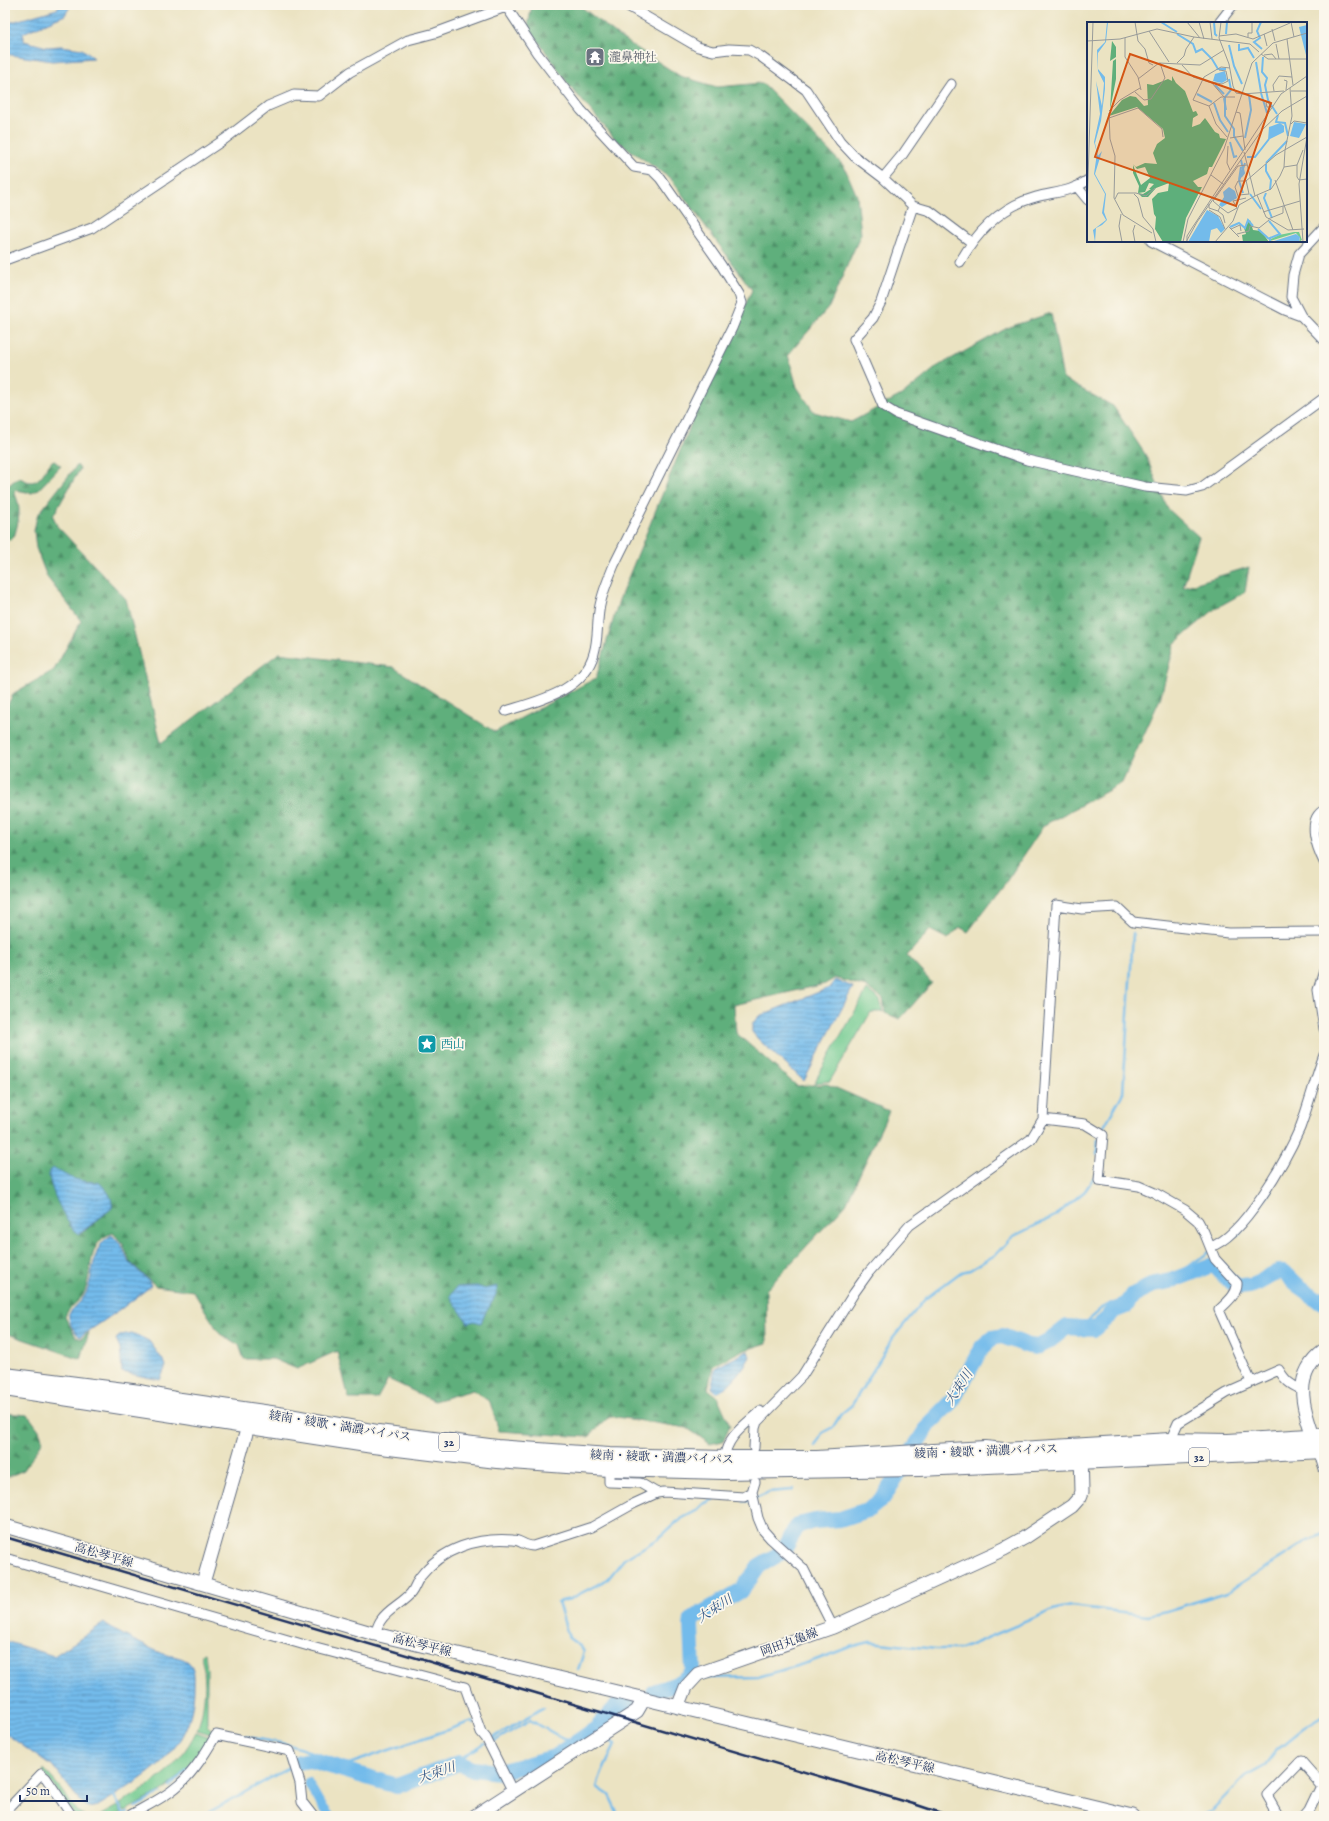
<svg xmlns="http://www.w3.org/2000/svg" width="1329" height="1821" font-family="Alegreya,'Noto Serif JP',serif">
<defs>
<pattern id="forest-firs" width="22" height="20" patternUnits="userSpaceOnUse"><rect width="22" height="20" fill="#5eaf7b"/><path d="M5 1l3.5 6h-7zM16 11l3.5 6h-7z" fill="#4d8f68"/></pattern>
<pattern id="water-rules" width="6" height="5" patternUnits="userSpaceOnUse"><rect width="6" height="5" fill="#73bbeb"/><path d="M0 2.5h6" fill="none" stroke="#5e98c2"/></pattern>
</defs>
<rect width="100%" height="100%" fill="#fbf7ec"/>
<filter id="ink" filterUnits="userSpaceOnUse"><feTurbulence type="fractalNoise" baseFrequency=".025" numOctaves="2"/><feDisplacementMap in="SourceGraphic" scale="8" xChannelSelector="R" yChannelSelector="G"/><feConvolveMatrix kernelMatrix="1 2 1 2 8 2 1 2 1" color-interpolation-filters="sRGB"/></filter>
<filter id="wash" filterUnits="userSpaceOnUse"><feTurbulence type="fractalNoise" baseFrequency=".012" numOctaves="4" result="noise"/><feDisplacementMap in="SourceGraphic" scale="16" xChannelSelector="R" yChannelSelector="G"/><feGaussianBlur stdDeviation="0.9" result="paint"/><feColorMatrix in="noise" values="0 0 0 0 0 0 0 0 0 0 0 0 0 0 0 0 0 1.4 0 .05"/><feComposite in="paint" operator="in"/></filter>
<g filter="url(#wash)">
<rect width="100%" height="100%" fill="#ebe3c2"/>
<!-- grass -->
<path fill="#73cb91" stroke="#477d78" d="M867 990 880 1000 883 1012H871L830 1081 814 1083Z
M205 1653 207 1671V1725L213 1731 210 1734 197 1730C204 1711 206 1690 204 1670 203 1664 201 1660 202 1654Z
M196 1732 210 1737 194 1761 167 1788 125 1811 120 1804C155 1782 177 1769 196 1732Z
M44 1769 63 1791 76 1811 85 1816H75L43 1772Z
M118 1806 122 1813 116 1816H100Z"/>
<!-- forest -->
<path fill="url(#forest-firs)" stroke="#3c6f6c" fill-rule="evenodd" d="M532 5H579L618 36 680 76 717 87 762 83 844 166 857 196 861 234 829 307 788 355 797 387 814 412 851 422 905 393 938 366 1009 327 1051 313 1063 379 1113 406 1145 454 1168 509 1199 537 1183 587 1249 567 1245 592 1216 608 1175 643 1160 699 1122 783 1044 825 1006 882 968 932 960 927 948 939 930 930 907 956 932 983 900 1019 885 1013 883 999 866 987 835 978 825 984 734 1005 736 1033 797 1086 827 1084 889 1111 846 1204 766 1290 767 1343 739 1352 713 1366 708 1389 717 1396 730 1425 723 1441 710 1444 687 1428 610 1416 588 1437 499 1431 490 1402 473 1390 434 1401 388 1379 377 1399H349L337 1351 297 1369 273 1359H244L239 1345 220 1334 193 1291 156 1286 130 1262 123 1244 113 1233C85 1241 94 1275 83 1295 78 1303 68 1307 65 1317L76 1337 81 1339 89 1332 81 1359 5 1333V709L14 693 54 670 81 621 47 577 36 548 34 531 37 516 77 465 80 469 53 516 57 526 126 599 161 743 279 653 393 667 495 732 596 678 619 600 693 419 752 290 671 179 616 140 568 84 528 26ZM54 1168C62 1174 73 1181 83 1182 86 1183 90 1181 93 1182 104 1184 113 1196 112 1208L81 1234Z
M53 460 61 466 38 490 32 493 16 490 14 492C22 507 19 521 14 537L5 542V488L19 477C39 491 42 472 53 460Z
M5 1413 28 1415 39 1430 43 1441 24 1470 5 1478Z"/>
<!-- water -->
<path fill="url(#water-rules)" stroke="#4775a4" d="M59 5H71L65 15 23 33 24 41 47 47 61 46 82 49 94 58 52 61 5 54V24L57 9Z
M835 980 853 987 804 1081 759 1040 752 1032V1024L759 1016 829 988Z
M54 1168C70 1179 80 1182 98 1182 106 1188 113 1197 112 1208L78 1235C67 1224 48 1187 49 1171Z
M112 1235 122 1246 128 1261 149 1281 151 1286 121 1309 80 1337C74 1332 68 1322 69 1314 73 1307 81 1303 85 1295 95 1277 90 1245 112 1235Z
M477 1286 485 1289 498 1286C495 1303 486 1308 481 1323L474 1321 468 1323 450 1296 457 1287Z
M132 1333 149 1341 165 1363 166 1366 160 1380 122 1372 120 1348 116 1339 121 1335Z
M748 1351 750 1357C745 1366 727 1391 717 1392L712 1388 715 1368Z
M104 1623C109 1629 155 1651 164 1654 171 1656 181 1657 187 1661 196 1667 194 1680 194 1690 192 1753 146 1776 98 1806 94 1807 90 1808 86 1806 81 1804 57 1771 51 1764H48L5 1733V1641L54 1656Z"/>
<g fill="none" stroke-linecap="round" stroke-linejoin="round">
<!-- stream -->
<path stroke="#73bbeb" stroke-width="2.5" d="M1324 817 1321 825 1324 848
M1102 1130 1123 1093 1133 934
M1097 1155 1098 1139
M1225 1243 1241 1232 1271 1190
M1062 1331 1064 1325 1069 1322 1088 1321 1106 1305 1120 1300 1153 1280 1178 1273 1211 1251
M815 1446 822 1433 833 1427 841 1414 852 1405 893 1338 925 1299 961 1272 970 1270 995 1255 1012 1237 1055 1216 1085 1191 1095 1176
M743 1501H748L769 1492 792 1490 793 1488
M578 1670 584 1652 581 1647 569 1638 558 1602 570 1599 608 1579 624 1559 658 1539 679 1520 696 1511 703 1504 714 1499
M702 1678 758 1677 810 1662 850 1647 870 1642 936 1649H961L1053 1610 1071 1606 1148 1615 1166 1611 1227 1592 1309 1540 1324 1533
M242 1736 286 1744 349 1764 473 1721 474 1724
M605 1738 615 1744 602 1772 597 1787 609 1795 619 1816
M490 1740 544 1707
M490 1740 495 1741 530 1720 564 1739H570L587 1729 595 1733
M310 1760 312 1752
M340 1768 391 1783H398L458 1760 485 1743
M170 1787 190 1766
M113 1794 124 1814 128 1812
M136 1807 161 1793
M202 1816 292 1766
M1202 1816 1211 1811 1245 1776 1265 1765 1277 1749 1303 1728 1324 1715"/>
<!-- canal -->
<path stroke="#73bbeb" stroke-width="9" d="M308 1782 320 1803 330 1816"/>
<!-- river -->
<path stroke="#73bbeb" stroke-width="16" d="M654 1692C667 1687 685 1684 693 1671L691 1626 692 1619 742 1590 759 1566 779 1554 785 1548 798 1525 815 1521 840 1519 870 1509 883 1498 930 1423 953 1400 982 1347 992 1338 1002 1336 1029 1346 1037 1347 1048 1342 1067 1327 1095 1329 1109 1317 1113 1311 1126 1306 1133 1295 1155 1284 1171 1281 1209 1266H1215C1232 1284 1239 1295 1265 1279 1271 1275 1276 1271 1284 1272L1296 1284 1320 1301 1324 1299
M299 1762 310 1760 397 1786 459 1763 473 1769 499 1772 555 1757 597 1728 617 1706 628 1703"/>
</g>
</g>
<g filter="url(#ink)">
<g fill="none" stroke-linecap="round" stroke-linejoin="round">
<defs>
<path id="minor" d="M626 5 698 47 713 51 729 49 749 50 760 56 806 90 840 141 854 156 883 178 913 206 930 211 971 242
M506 6 537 53 581 110 634 167 652 170 660 178 721 265 739 294 742 303 732 328 614 565C608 580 601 595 599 611 597 625 598 640 594 653 584 691 538 701 506 711
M1219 23 1233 5
M883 178 903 154 951 84
M1078 188 1088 200
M913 206 881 302 873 318 854 339 883 406 896 414 1027 460 1145 487 1187 491 1202 487 1324 398
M1151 241 1285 310 1301 316 1324 340
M5 260 92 228 225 139 268 106 294 95 319 96 350 72 408 40 435 33 511 5
M960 262C977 232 1002 206 1036 197 1055 192 1072 192 1088 180
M1301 316 1291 297 1293 275 1299 254 1324 227
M1324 810C1306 820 1317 848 1324 862
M1324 971 1318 990 1324 1029
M1043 1119 1085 1124 1103 1135 1099 1180 1139 1186 1155 1193 1185 1210 1198 1221 1204 1232 1215 1259 1237 1283C1238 1294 1226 1303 1219 1310L1251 1382
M1210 1247C1243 1237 1286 1160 1300 1128 1309 1104 1315 1079 1324 1055
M1170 1441 1178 1423 1227 1393 1279 1370C1285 1380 1290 1385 1301 1389
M754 1448 755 1428 757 1422 802 1376 854 1293 869 1272 910 1225 1031 1139 1043 1119 1056 905 1082 909 1117 907 1133 922 1228 933 1324 932
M1318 1450 1324 1470
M724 1459C727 1436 744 1426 760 1411
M609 1468V1482L640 1483 657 1493
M755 1482 752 1492 758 1518 763 1530 771 1539 803 1568 833 1627
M5 1558 312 1647 465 1687 481 1732 486 1738 513 1792
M375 1634C377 1629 378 1624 381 1620 388 1609 403 1603 411 1593 415 1588 416 1582 420 1577 442 1548 478 1537 513 1540 520 1540 525 1546 533 1546L592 1527 633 1504 657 1493 664 1492 744 1497 752 1492
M5 1812 41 1774 46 1778 72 1816
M129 1816C143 1808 157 1801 170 1792 190 1778 204 1756 216 1735L290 1751 300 1783 302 1802 313 1816
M1279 1816 1267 1795 1301 1760 1322 1784 1310 1809 1304 1816"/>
<path id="secondary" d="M1316 1445C1305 1411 1289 1377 1324 1351
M5 1526 375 1634 1133 1816
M203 1583 251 1416
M678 1707 686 1687 698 1674 833 1627 1004 1549 1024 1538 1072 1506 1080 1497 1082 1492 1081 1452
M475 1816 637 1711 644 1699"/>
<path id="trunk" d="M5 1376 140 1393 181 1401 285 1416 378 1433 497 1448 609 1456 724 1459H817L985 1449 1004 1451 1170 1441 1228 1442 1324 1436
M5 1388 373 1445 497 1460 609 1468 724 1471 919 1468 1324 1450"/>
</defs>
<!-- minor casing -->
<use href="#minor" stroke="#646e81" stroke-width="11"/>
<!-- secondary casing -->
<use href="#secondary" stroke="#646e81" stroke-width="15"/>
<!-- trunk casing -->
<use href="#trunk" stroke="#646e81" stroke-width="18"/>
<!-- minor -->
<use href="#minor" stroke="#fff" stroke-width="9"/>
<!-- secondary -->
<use href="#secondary" stroke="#fff" stroke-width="13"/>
<!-- trunk -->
<use href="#trunk" stroke="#fff" stroke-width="16"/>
<!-- rail -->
<path stroke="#1b2f5e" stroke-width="2.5" d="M5 1537 917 1805 950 1816"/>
</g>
</g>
<!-- icons -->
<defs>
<symbol id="temple-square" viewBox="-11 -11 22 22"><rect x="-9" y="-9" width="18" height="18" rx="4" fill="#6b7280" stroke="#fbf7ec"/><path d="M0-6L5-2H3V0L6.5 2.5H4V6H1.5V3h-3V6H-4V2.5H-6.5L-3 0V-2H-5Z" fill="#fff"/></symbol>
<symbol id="sight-square" viewBox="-11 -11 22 22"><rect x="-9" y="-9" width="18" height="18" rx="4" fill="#0f9aa8" stroke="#fbf7ec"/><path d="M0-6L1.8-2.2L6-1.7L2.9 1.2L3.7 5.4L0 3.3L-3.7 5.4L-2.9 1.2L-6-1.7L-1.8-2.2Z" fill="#fff"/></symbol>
</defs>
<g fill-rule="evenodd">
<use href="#temple-square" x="584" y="46" width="22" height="22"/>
<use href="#sight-square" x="416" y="1033" width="22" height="22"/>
</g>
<g text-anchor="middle" stroke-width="3.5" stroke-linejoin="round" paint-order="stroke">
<!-- shield labels -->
<g fill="#fbf7ec" stroke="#5e6b89" stroke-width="1">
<rect x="439" y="1433" width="20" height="18" rx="3"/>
<rect x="1189" y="1448" width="20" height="18" rx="3"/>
</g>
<g font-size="11" font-weight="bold" fill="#1b2f5e">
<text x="449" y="1446">32</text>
<text x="1199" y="1461">32</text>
</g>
<!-- worship labels -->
<g font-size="12" fill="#5b616d" stroke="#fbf7ec" text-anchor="start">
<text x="609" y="61">瀧鼻神社</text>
</g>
<!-- culture labels -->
<g font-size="12" fill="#0d838f" stroke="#fbf7ec" text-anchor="start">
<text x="441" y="1048">西山</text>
</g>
<!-- street labels -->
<g font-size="12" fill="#1b2f5e" stroke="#fbf7ec">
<text transform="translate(340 1426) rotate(9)" y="4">綾南・綾歌・満濃バイパス</text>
<text transform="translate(986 1451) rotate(-2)" y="4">綾南・綾歌・満濃バイパス</text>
<text transform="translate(662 1457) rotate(2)" y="4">綾南・綾歌・満濃バイパス</text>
<text transform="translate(104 1555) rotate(16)" y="4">高松琴平線</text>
<text transform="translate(789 1642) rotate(-20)" y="4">岡田丸亀線</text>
<text transform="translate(422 1645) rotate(14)" y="4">高松琴平線</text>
<text transform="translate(905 1762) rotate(13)" y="4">高松琴平線</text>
</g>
<!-- water labels -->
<g font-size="13" font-style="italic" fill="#355988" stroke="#fbf7ec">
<text transform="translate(958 1387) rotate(-57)" y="5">大束川</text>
<text transform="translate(714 1608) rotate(-33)" y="5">大束川</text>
<text transform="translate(436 1772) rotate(-19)" y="5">大束川</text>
</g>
</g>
<!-- overview -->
<g transform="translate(1087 22)">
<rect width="220" height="220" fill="#ebe3c2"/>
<path d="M207 210H212L215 218 212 220 213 216 209 211 183 219 184 217 192 213Z" fill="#73cb91"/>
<path d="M25 19 29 25V35L23 39ZM29 37V57L23 88 26 39ZM85 54 89 61 98 69 106 90 109 89 111 93 106 96 105 105 113 102 118 96 128 110 132 112 133 116 139 117 125 145H122L120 152 106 159 111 165H115L99 196 94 220H76L68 207 69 195 67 192 65 177 71 171 81 169 82 161 69 166 61 175H55L51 171 56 172 64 167H62L67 162 62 161 58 170 51 171 52 164 46 151V143L54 163 63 156 58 145 50 147 46 142 49 145 58 141 70 142 66 131 70 122 78 116 76 107 50 85 22 94 35 78 43 74 49 75 57 84 61 83 60 62 66 63 81 57 85 59ZM163 198 166 208 174 209 182 220H156L155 213 159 212 157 206Z" fill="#5eaf7b"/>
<path d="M20 0H21L19 20 11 31V47L18 55V67L14 99 8 121 11 134 15 129 8 152 19 172 17 190 20 198 15 203 9 206 8 220 6 208 19 198 15 191 18 172 7 152 10 131 7 120 13 92 9 59 15 84 17 61 11 49 10 28 18 20ZM220 3V32L219 33 212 5ZM138 49 140 58 135 61 126 59 128 52ZM207 100 219 102 212 116 203 114ZM193 101 197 104V110L181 118 182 105ZM142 165 148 169 150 176 135 185 132 183 137 175 136 170ZM120 188 131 194 138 207 134 211 130 206 124 208 122 220H101ZM209 212 213 215 212 220H184Z" fill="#73bbeb"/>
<path fill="none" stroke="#73bbeb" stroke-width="2" d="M74 0 90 10M127 0 128 12 130 14M174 0 170 9 173 16 167 20 175 27M90 12 106 22 109 30 115 27 125 37 131 47H139M139 12 140 0M152 22V28L161 26 167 36M142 23 147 44 155 62M176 35 175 50 180 56 178 63 181 78 190 92M169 40 174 70M142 57 144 68 138 75V94L147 107V114L156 129M128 63 137 72M174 71 180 91M110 72 125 80M137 76 139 88M127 81 133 98 141 110M191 93 189 100 198 101 201 114M158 116 164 88 162 73M143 120 147 135 150 134M160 135H168L182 117M179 141 200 119M179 142V149L184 158 183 168M154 155 157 151 154 138M152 158 154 145M152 159 156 171M152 159 158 141M179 171 177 176 185 196M163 172 174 187M182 199 193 212 183 216V220M143 205 152 201 158 206 161 198 166 204M171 207 182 217"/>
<path fill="none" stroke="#989b9a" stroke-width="1" d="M48 0 51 19 58 27 62 41 66 43M100 0 113 16M112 0 117 17M123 0 125 17M134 0 132 16 142 42 146 64 149 71 155 72M204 0 207 15M185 7 188 19M62 9 82 40M177 12 180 24M132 14 149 12 166 17 203 1M161 15V11H165V0M38 16V35L51 55 54 68M200 17 206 63M0 19 33 17 70 7 107 15 163 22 172 30M189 22 192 37M174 32 181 37H220M177 33 185 32 189 37M90 41 97 34 99 27 107 15M95 43 106 55 125 61 137 75M51 57 72 41 113 43 137 28M197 58 200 59 199 68M125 60 135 62 141 59 139 49 132 48M187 69 186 63 192 54 205 55M204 69H220M48 70 57 78 64 77 78 56 73 41M155 72 197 69M122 84 134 75H148M184 85 181 80 179 81 180 85H184L185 84M22 89 33 78 53 66M149 90 153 91 154 97 158 128M22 91 23 117 28 134 27 176 36 193 65 211M22 96 51 86 75 107 76 115M204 102 207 99 220 101M140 115 129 102 122 84 106 78 117 55 134 45 143 46M143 116 156 114M141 124 140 141 143 148M198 128 205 94 203 66M216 128 210 143V155L212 158 220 157M157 130 168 174 170 173 179 195 201 208 217 207M197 145 210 143M124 153 136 162M188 158 206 208M47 172 51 176 56 195 66 207 69 220M152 173 162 172 159 158M170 173 184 167 193 154 197 145 198 128M28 177 31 171H49L59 174 68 166M152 177 148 165 151 159H159L189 133 220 115M122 182V186L131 189 133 185 141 191 150 186 146 179 159 176M133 185 126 179 151 144 160 143M0 188 6 0M122 188 133 195 138 207M131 189 136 193 138 201M176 190 213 179M34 192 32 204 35 220M181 197 196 191V184M142 205 152 215M144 207 153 203 154 209M150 212 162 209 163 204 172 206 182 198M48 220 46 209 48 203M96 220 101 197 137 127 165 41 186 21 220 11M99 220 110 200 175 108 195 89 220 74M100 220V214L105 206 194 72 220 54M128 220 146 199 152 183 168 174M216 220 212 162 220 115"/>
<path fill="#d45514" fill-opacity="0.15" stroke="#d45514" stroke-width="2" d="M43 32 184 81 149 184 8 135Z"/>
<rect width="220" height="220" fill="none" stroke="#1b2f5e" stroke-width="2"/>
</g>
<!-- margin -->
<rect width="1329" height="1821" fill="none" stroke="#fbf7ec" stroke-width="20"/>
<!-- scale -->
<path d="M20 1795v6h67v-6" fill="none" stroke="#1b2f5e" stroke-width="2"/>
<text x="26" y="1795" font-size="12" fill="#1b2f5e" stroke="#fbf7ec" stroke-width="3" paint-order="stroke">50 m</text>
</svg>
